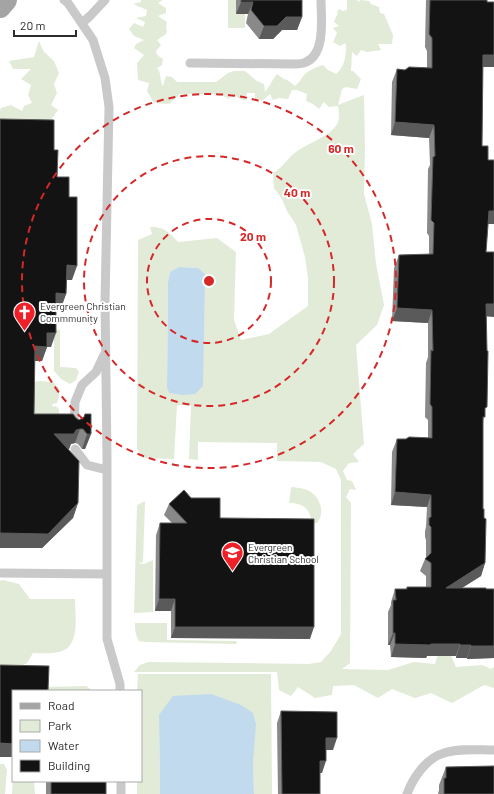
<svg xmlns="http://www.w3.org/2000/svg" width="494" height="794" font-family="Barlow,sans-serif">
<rect width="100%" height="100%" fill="#fff"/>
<!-- green -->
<path fill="#e1ebd7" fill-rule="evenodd" d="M141 0H163L158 3 166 8V13L158 16 167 22 166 28 167 31 166 34 157 40 161 45 156 51 157 55 163 59 162 65 157 68C162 74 159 79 163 86L166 76 172 77 177 82H216L228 73 234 71H245L257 81 264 84 265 92C269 88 272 80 277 74L285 80 286 79 295 86C299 83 301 79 304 75 309 70 316 67 323 65L328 70 336 74C345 67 346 55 346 45L345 43 340 46 333 42 337 33 333 28 339 26 334 22 336 17 338 14 337 12 339 9 343 11 347 10V0H357L359 2 360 0 369 1 371 4 379 7 380 13 384 14 393 35 392 44H378L381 50 367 52 361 50 357 56 352 52 351 71H353L361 79 357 89 346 87 342 89 338 105 364 95 365 148 364 194 372 224 376 264 384 305 377 325 356 345 364 444 353 454 359 462 349 463 343 471 347 480 352 481 356 490 350 489 346 497 351 503 350 663 342 669 388 670 414 662 435 664 443 637 456 667 482 665 491 669 494 667V688L484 685 452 703 431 693 415 698 392 689 378 698 354 685 333 686 332 695 315 698 298 687 291 696 279 690 277 672H134L140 665 148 662 309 664 321 662 331 651 341 634V480L336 469 321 462 277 461V443L198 442V460L189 459 191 405H177L174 459 143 458 137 449 138 240 152 234 150 227C164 226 170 233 178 242L217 238 236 252 234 320 241 340 269 334 308 306V278L305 257 296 225 287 211 282 199 274 188 273 173C284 167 286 159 296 152 306 144 331 136 337 124 340 119 339 112 338 106L329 107 324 102 319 109 313 104 306 101 307 94 297 90H292L288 99 279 98 273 100 270 94 262 101 255 99V93H247L245 101 231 94 229 99 220 94H179L178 96 169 104 154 103 147 91 149 83 138 80 137 63 144 55 134 48 136 44 144 40 134 36 129 29 134 23 143 27 145 22 136 18 146 16 147 10 133 4 141 2ZM179 267 198 268 169 393 167 388 168 282 170 272Z
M228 0H236V14H245V28H228Z
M39 41 44 52 54 61 59 73 54 84 57 93 51 105 58 110 51 120 46 129 0 127V111L1 108 11 105 22 111 24 106 32 103 28 95 31 85 21 79 31 69H13L9 61 34 57Z
M54 329 60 330V367L76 368 79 372 76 380 70 384 61 379 54 371Z
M39 381 53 382 59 388V397L57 403 52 404 53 407 56 406 59 409V416L33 425V382Z
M292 487C299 488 305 488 311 492 321 499 325 514 317 523H312C310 509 304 503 289 503L291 488Z
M145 501 143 562 138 563 144 564 153 560V612L134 613 137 506 139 504Z
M3 580 19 584 30 599H75C75 616 81 647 59 652 50 654 41 653 33 653L27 663 16 669 0 664V581Z
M135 623H167V640L236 641 237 644 145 642 139 641C135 634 135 630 135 623Z
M138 674H271L272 794H254L253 762 159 715 160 794H137V781H141V691H137Z
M86 686 93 691H46V687Z
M0 764H4L7 770 5 794H0Z
M13 776V781H34L35 794H12Z"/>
<!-- water -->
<path fill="#c1daed" d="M179 267 198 268 205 274 203 386 195 394 182 395 169 393 167 388 168 282 170 272Z
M211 694 241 705 253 713 256 724 253 762 254 794H160L159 715 173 696Z"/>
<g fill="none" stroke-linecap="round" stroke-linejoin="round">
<!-- service -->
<path stroke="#c9c9c9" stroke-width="9" d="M64 0 68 3 93 40 105 78 109 107 105 302 107 457V639L120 684V691
M82 23 90 16 105 0
M190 63 294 64C298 64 303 64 306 62 326 54 321 17 321 0
M74 428 75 402 82 385 96 372 104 355
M75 449 87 465 107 470
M0 573 107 574
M121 781V794
M407 794C413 778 426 758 444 753 459 748 478 750 494 750"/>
<!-- primary -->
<path stroke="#a4a4a4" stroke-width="22" d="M0 7 6 0"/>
</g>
<!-- wall -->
<path fill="#898989" d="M236 0H302V17L297 30H282L273 39H259L246 23 248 14H236Z
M426 0H487L494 67H483L482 146 488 224 486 252 485 410 483 423V509L485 563 481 576 462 588 494 589V658L467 659V658H456V656H427L426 658 391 657 390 645H388V612L391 605V602L395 589H406L407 587H426V576L420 571 425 559 426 557V540L425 537V531L426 527 427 507 391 505 392 452 397 439H406L428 438V420L425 417 426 363 428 357V323L392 321 394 268 399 255 429 254V236L427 233 428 169 430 165 429 138 391 135 392 82 397 69 405 70 427 68V51L425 47Z
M0 119 54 150 57 177 69 197 72 280H67L66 294 61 308H56L51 347H47L42 361H35L34 414 76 418 91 434 85 449H82L78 444 75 443 71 444 69 449H67L78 503 73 518 42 548H0Z
M191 498 220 518 310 639 171 638V611H155L156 535 160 523H172L164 515 169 504Z
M281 711 333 750H326L322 773H320V794H278L277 723Z
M446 767 494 794H438L439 790V785Z
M46 781H106V794H46Z"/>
<!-- shaded-wall -->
<path fill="#5a5a5a" d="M241 2H253L248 14H236Z
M286 17H302L297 30H282L273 39H259L264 26Z
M483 55H494V67H478Z
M395 122 434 125 429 138 391 135Z
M489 211H494V224H484Z
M67 265 77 266 72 280H61Z
M56 293 66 294 61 308H51Z
M486 304H494V317L481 316Z
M397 308 432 310 428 323 392 321Z
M47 333H56L51 347H47L42 361H30L35 346Z
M80 429 75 443 71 444 69 449H48L54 434 76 430Z
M87 434H91L85 449H82Z
M395 492 431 495 427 507 391 505Z
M78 503 73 518 42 548H0V533Z
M485 563 481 576 441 601 446 588Z
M159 599H175L171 611H155Z
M175 627H314L310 639 171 638Z
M393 633H395L390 645H388Z
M395 644H460L456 656H427L426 658 391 657Z
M460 645H471L467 658H456Z
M471 646H494V658L467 659Z
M326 738H337L333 750H321Z
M0 743 13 744V757H0Z
M320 761H326L322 773H316Z"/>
<!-- building -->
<path fill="#131313" stroke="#5a5a5a" d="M241 0H302V17H286L277 26H264L251 10 253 2H241Z
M430 0H487V2H494V55H483L482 146H488V160H494V211H489L486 252H494V304H486L487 351H488L487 407 485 408V417H483V509H484V518L486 519 485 563 446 588H486V589H494V646H471V645H460V644H431L430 645 395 644V633H393V600H396L395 589H407V587H431V563L425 559 431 553V527L429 525V518L431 517V495L395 492 397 439H406L409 437 432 438V407L430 404 431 350 433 351 432 310 397 308 399 255 433 254 434 223 431 220 433 157 435 156 434 125 395 122 397 69 405 70 409 67 432 68V38L429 34Z
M0 119 54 120V150H58L57 177H69V197H77V266L67 265 66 294 56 293V333H47V347L35 346 34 414H73L76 418 79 420 84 417 85 414H91V434H87L83 429H80L76 430 74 434H54L79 461 78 503 48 534 0 533Z
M184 490 191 498H220V518L314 519V627H175V599H159L160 523H187L169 504Z
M0 665 49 666 48 691H13V744L0 743Z
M281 711 337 712V738H326V761H320V794H282Z
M494 766V794H444V778H446V767Z
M51 781H106V794H51Z"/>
<!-- distance rings -->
<g fill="none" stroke="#d62828" stroke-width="2" stroke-dasharray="7 5">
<circle cx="209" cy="281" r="62"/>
<circle cx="209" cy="281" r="125"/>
<circle cx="209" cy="281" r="187"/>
</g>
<!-- icons -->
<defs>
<symbol id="church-pin" viewBox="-11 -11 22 30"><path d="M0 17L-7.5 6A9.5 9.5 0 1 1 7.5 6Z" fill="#f02028" stroke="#fff"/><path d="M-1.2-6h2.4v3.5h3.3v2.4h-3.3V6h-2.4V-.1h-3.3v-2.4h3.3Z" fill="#fff"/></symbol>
<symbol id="school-pin" viewBox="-11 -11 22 30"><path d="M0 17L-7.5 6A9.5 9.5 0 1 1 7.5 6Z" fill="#f02028" stroke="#fff"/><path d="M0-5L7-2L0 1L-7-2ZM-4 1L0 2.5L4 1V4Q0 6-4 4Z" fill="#fff"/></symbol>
</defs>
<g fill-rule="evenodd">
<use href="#church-pin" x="12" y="300" width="25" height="34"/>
<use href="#school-pin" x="220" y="540" width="25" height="34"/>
</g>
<g text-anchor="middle" stroke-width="4" stroke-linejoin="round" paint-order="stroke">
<!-- poi labels -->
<g font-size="10" fill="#2c2c2c" stroke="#fff" text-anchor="start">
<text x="40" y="310">Evergreen Christian<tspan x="40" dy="12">Commmunity</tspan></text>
<text x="248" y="551">Evergreen<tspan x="248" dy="12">Christian School</tspan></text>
</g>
</g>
<circle cx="209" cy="281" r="6" fill="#d62828" stroke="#fff" stroke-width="2"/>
<g font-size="12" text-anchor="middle" font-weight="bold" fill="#d62828" stroke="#fff" stroke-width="4" stroke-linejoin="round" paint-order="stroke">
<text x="341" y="153">60 m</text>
<text x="297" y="197">40 m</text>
<text x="253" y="241">20 m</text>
</g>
<!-- legend -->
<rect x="12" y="690" width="130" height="92" fill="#ffffff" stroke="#ababab"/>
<rect x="20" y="703" width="20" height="6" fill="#a4a4a4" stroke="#ababab"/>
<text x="48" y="710" font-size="12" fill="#2c2c2c">Road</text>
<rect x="20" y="720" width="20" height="12" fill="#e1ebd7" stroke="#ababab"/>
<text x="48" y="730" font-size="12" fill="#2c2c2c">Park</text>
<rect x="20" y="740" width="20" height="12" fill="#c1daed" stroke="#ababab"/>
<text x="48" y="750" font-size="12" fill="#2c2c2c">Water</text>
<rect x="20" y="760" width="20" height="12" fill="#131313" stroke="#ababab"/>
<text x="48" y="770" font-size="12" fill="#2c2c2c">Building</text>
<!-- scale -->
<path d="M14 30v6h62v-6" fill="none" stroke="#2c2c2c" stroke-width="2"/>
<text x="20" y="30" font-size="12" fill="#2c2c2c" stroke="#ffffff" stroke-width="3" paint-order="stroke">20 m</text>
</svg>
